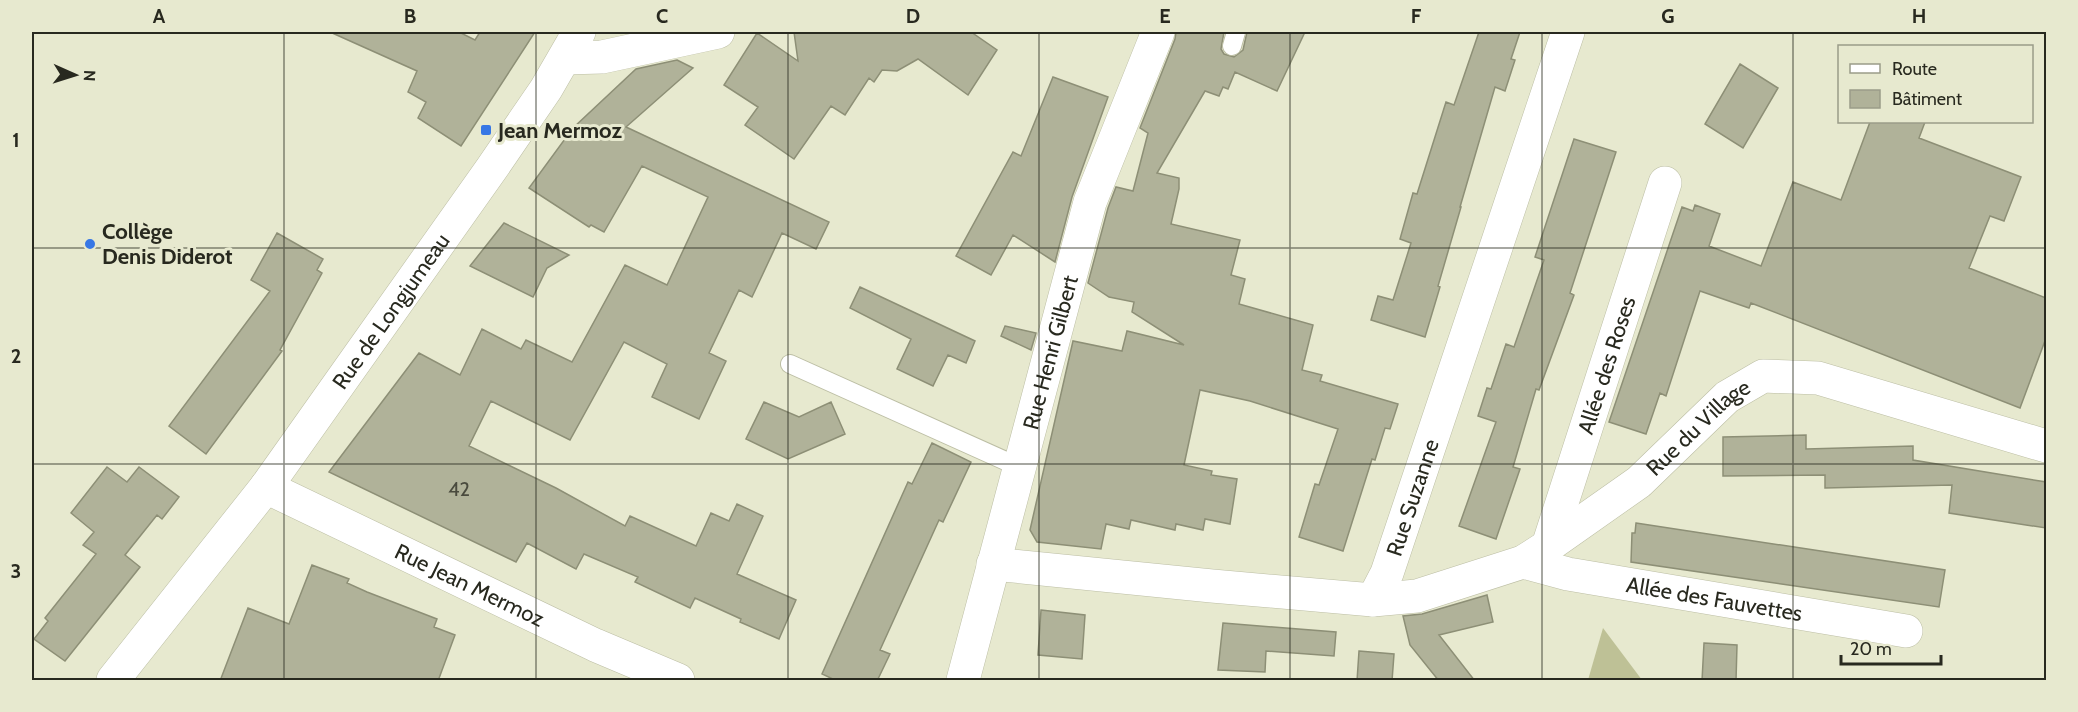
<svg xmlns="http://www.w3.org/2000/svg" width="2078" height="712" font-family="Cabin,sans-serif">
<rect width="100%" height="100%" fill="#e7e9cf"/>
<!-- grass -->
<path fill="#bec196" d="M1603 628 1642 680H1588Z"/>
<!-- building -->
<path fill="#b0b299" stroke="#8d8f76" stroke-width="1.5" d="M330 32H459L475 40 480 32H535L461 146 418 118 426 102 408 92 417 71Z
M794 32H971L997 50 968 95 918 59 897 71 882 70 874 82 869 78 845 115 831 106 794 159 745 125 758 107 724 85 757 33 798 61Z
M1176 32H1224L1221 49 1224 54 1234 57 1243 50 1247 32H1305L1277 91 1235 72 1228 89 1223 87 1219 96 1205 91 1157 173 1179 178V189L1171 224 1240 240 1231 275 1245 279 1239 304 1313 325 1302 370 1322 375 1320 381 1398 404 1390 429 1385 428 1375 460 1372 459 1343 551 1299 537 1315 484 1319 485 1338 429 1250 401 1200 390 1184 465 1212 471 1211 475 1237 479 1230 524 1205 519 1203 530 1176 524 1175 530 1131 520 1129 529 1106 524 1101 549 1037 542 1030 530 1073 341 1122 351 1127 331 1184 345 1132 312 1134 302 1109 297 1088 283 1108 208 1116 187 1133 191 1148 133 1140 128 1175 39Z
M1479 32H1520L1511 59 1515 60 1505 91 1495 87 1460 207H1461L1438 286 1440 287 1425 337 1371 320 1378 296 1393 300 1411 243 1400 239 1413 193 1417 194 1446 102 1454 105Z
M677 60 693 68 626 127 829 222 816 249 782 233 752 297 739 290 709 353 726 361 699 419 652 397 667 364 624 342 570 440 491 401 469 446 556 488 625 526 630 516 696 546 711 513 729 521 737 504 763 516 737 574 796 600 779 639 740 622 741 619 695 598 690 608 635 582 638 577 584 554 576 569 527 543 516 562 329 472 419 353 460 375 482 329 521 349 526 340 572 362 625 265 667 285 708 197 642 166 604 232 591 225 589 227 529 188 573 128 636 69Z
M1740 64 1778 88 1743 148 1705 124Z
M1053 77 1108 97 1072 197 1055 262 1013 235 991 275 956 256 1013 152 1021 156Z
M1870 122H1925L1919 138 2021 177 2004 221 1990 216 1969 268 2046 298V338L2020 408 1751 303 1749 308 1700 291 1666 396 1660 393 1646 434 1609 422 1682 207 1693 211 1695 205 1720 214 1709 246 1761 266 1793 182 1841 200Z
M1574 139 1616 152 1570 293 1574 295 1539 390 1536 389 1513 467 1520 469 1496 539 1459 526 1496 422 1478 416 1487 388 1491 389 1506 344 1514 347 1544 260 1535 257Z
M504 223 569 255 547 268 533 297 470 266Z
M277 233 323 259 317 270 322 273 280 350 282 351 206 454 169 426 270 291 251 280Z
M860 287 975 341 966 363 948 355 933 386 897 369 911 339 850 308Z
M1005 326 1036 333 1031 350 1001 336Z
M764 402 799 417 831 402 845 434 788 459 746 439Z
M1806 435V449L1913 446V460L2046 482V528L1949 513 1952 485 1825 488V475L1723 476V437Z
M932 443 971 462 943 522 939 520 880 650 890 654 877 681H837L822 674 908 482 912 484Z
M107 467 127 482 139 467 179 497 162 519 157 515 125 555 140 567 65 661 34 639 48 621 45 618 96 554 83 545 94 532 71 513Z
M1636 523 1945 570 1939 607 1631 562 1632 533H1635Z
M312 565 349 579 347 583 367 592 437 619 434 627 455 635 438 681H220L248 608 289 624Z
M1487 595 1493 622 1439 635 1475 681H1439L1410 645 1403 616 1422 614Z
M1041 610 1085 615 1082 659 1038 655Z
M1223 623 1336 632 1334 656 1266 651 1265 672 1218 670Z
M1704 643 1737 645 1736 681H1702Z
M1359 651 1394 654 1392 681H1357Z"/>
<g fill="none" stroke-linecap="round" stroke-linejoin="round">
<defs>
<path id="service" d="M1232 46 1236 32
M790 364 1019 467"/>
<g id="minor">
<path d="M565 58 602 57 718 32"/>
<path id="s1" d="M266 487 595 645 678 680"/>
<path id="s2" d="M1548 546 1665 183"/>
<path id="s3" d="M1523 562 1568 574 1906 631"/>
<path id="s4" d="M993 564 1212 586 1373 600 1417 596 1523 562 1548 546 1639 482 1727 397 1763 376 1818 378 2046 446"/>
<path id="s5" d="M1373 600 1387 573 1568 32"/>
<path id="s6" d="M113 680 266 487 492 168 546 89 579 32"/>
<path id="s7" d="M963 680 1090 202 1158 32"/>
</g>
</defs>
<!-- service casing -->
<use href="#service" stroke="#bcbea4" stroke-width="20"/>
<!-- minor casing -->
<use href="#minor" stroke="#bcbea4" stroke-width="34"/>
<!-- service -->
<use href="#service" stroke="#fff" stroke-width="18"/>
<!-- minor -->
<use href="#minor" stroke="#fff" stroke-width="33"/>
</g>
<!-- grid -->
<path fill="none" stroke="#28291f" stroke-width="1.5" stroke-opacity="0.55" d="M284 32V680M536 32V680M788 32V680M1039 32V680M1290 32V680M1542 32V680M1793 32V680M32 248H2046M32 464H2046"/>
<!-- markers -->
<g fill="#3777e5" stroke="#e7e9cf" stroke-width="2">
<rect x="480" y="124" width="12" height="12" rx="3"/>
<circle cx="90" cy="244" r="6"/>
</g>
<g text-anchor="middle" stroke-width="6" stroke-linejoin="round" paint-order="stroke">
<!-- number labels -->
<g font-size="20" fill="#4a4b3e">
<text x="459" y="496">42</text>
</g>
<!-- poi labels -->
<g font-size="22" font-weight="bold" fill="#28291f" stroke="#e7e9cf" text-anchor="start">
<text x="498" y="138">Jean Mermoz</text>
<text x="102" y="239">Collège<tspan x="102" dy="25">Denis Diderot</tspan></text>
</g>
<!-- street labels -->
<g font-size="22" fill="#28291f" stroke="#e7e9cf">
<text dy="8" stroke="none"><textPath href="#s6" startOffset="462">Rue de Longjumeau</textPath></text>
<text dy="8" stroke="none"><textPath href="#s7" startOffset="339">Rue Henri Gilbert</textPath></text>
<text dy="8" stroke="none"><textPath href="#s2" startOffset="190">Allée des Roses</textPath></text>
<text dy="8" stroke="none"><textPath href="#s4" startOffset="759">Rue du Village</textPath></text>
<text dy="8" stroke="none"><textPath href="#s5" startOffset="110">Rue Suzanne</textPath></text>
<text dy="8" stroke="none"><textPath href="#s1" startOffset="226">Rue Jean Mermoz</textPath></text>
<text dy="8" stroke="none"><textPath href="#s3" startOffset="195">Allée des Fauvettes</textPath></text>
</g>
</g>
<!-- border -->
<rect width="2078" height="712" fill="none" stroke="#e7e9cf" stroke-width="66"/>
<!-- legend -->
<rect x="1838" y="45" width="195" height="78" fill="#e7e9cf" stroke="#9b9c89" stroke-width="1.5"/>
<rect x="1850" y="64" width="30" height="9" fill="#ffffff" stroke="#9b9c89" stroke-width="1.5"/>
<text x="1892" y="75" font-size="18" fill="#28291f">Route</text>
<rect x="1850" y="90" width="30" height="18" fill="#b0b299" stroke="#9b9c89" stroke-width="1.5"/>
<text x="1892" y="105" font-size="18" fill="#28291f">Bâtiment</text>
<!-- north arrow -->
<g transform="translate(75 75) rotate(93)" stroke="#e7e9cf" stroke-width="4.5" paint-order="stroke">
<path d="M0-4.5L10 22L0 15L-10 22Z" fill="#28291f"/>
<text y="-9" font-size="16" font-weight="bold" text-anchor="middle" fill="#28291f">N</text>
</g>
<!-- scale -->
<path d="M1841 655v9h100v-9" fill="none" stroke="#28291f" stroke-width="3"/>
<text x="1850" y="655" font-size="18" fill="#28291f" stroke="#e7e9cf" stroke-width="4.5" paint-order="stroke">20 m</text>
<rect x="33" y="33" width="2012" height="646" fill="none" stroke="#28291f" stroke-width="2"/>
<g font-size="20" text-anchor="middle" font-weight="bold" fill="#28291f">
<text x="159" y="23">A</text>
<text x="410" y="23">B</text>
<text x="662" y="23">C</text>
<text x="913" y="23">D</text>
<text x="1165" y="23">E</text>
<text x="1416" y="23">F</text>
<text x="1668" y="23">G</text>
<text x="1919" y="23">H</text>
<text x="16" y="147">1</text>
<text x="16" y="363">2</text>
<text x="16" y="578">3</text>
</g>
</svg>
